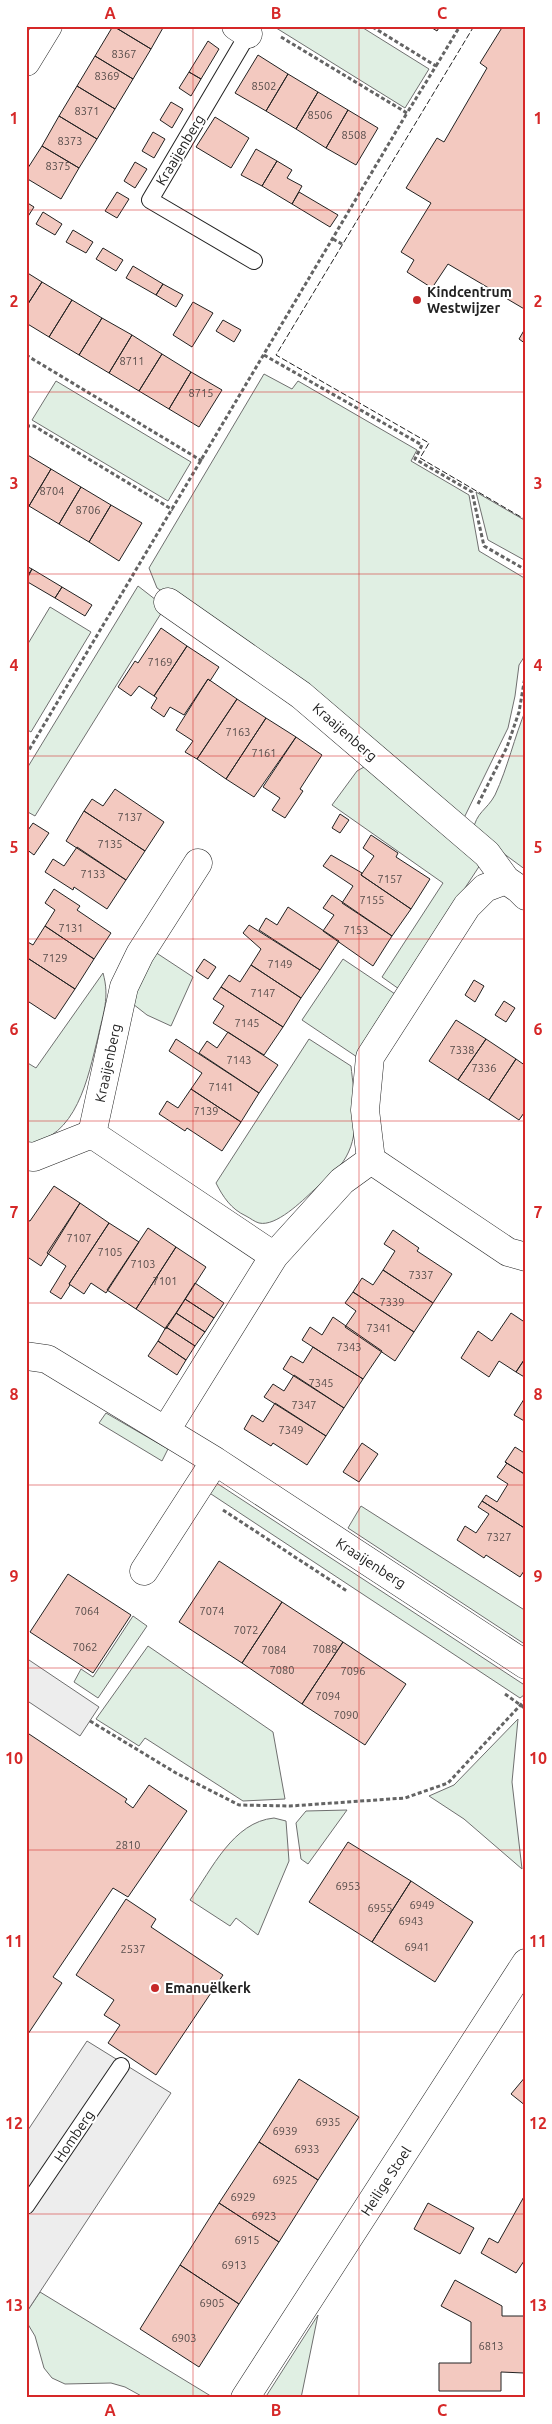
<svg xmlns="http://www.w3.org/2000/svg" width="552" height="2424" font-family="Ubuntu,sans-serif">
<rect width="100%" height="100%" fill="#fff"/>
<!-- green -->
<path fill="#e0efe3" stroke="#6f6f6f" d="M273 26H360L429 69 405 108Z
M264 374 292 389 298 381 417 450 411 461 469 495 479 551 526 579V654L519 665 515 696 508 728 462 822 309 689 157 588 149 568Z
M56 381 191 462 168 501 32 420Z
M476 492 526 521V561L488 540Z
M138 586 165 607 35 816 26 811V770Z
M50 607 91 632 31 732 26 729V647Z
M526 709V870L473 831C476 812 487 810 495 795 508 767 514 738 526 709Z
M364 767 482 862 399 989 382 977 443 883 332 805 357 771Z
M155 952 193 977 171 1026 147 1015 133 1004 135 991Z
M343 959 398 996 357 1057 302 1020Z
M103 973C110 998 103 1013 98 1037 88 1077 77 1139 26 1144V1062L36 1068Z
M309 1039 351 1066C354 1095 361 1131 346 1157 339 1170 325 1180 314 1190 302 1201 276 1227 259 1223 255 1222 250 1218 246 1216 231 1209 223 1197 216 1183Z
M106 1413 168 1449 162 1461 99 1423Z
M215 1482 526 1686 524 1695 520 1698 208 1492Z
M361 1506 526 1611V1645L348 1528Z
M133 1616 147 1626 98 1698 74 1682 81 1669 93 1677Z
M148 1646 273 1732 285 1799 243 1801 145 1738 139 1746 96 1719Z
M518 1719 512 1782 522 1869 464 1819 429 1796 454 1785Z
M347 1810 308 1864 301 1859 296 1823 306 1811Z
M274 1818 286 1821 289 1861 258 1935 236 1918 230 1926 190 1900C212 1869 233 1822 274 1818Z
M40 2292 214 2398H145L125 2387 111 2383 65 2384 52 2378 44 2368 35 2336 26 2321V2313Z
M318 2315 301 2398H265Z"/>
<!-- parking -->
<path fill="#ededed" stroke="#6f6f6f" d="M26 1658 99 1707 80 1736 26 1700Z
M87 2041 171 2093 26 2313V2133Z"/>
<!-- building -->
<path fill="#f3c9c0" stroke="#222" d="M113 26H164L151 49Z
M113 26 151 49 133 79 95 56Z
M429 26H440L437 31Z
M503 26H526V310L448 264 432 288 407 272 414 260 401 252 431 203 406 188 437 138 444 142 487 68 480 63Z
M208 41 219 49 201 79 189 72Z
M258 55 288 74 266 111 235 93Z
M95 56 133 79 115 109 77 86Z
M189 72 201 79 191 96 179 88Z
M288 74 318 92 296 129 266 111Z
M77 86 115 109 97 139 59 116Z
M318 92 348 110 326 148 296 129Z
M171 102 183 109 172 128 160 120Z
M348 110 378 128 356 165 326 148Z
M59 116 97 139 79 168 42 146Z
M215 117 249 138 231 168 196 147Z
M153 132 165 139 154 158 142 151Z
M42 146 79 168 61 199 26 178V171Z
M256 149 277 161 262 186 241 175Z
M277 161 292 170 287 178 302 186 292 204 262 186Z
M135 162 147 169 135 188 124 181Z
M117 192 129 199 117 218 105 211Z
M299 192 338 215 330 227 292 204Z
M26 202 34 207 27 218 26 217Z
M43 212 62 224 55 235 36 224Z
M73 230 93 242 86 253 66 242Z
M103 248 123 260 116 271 96 259Z
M133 266 163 284 156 295 126 278Z
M26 272 42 282 26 307Z
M42 282 72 300 49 337 26 323V307Z
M163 284 183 295 176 307 156 295Z
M72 300 102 318 79 355 49 337Z
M193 302 213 313 192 347 173 335Z
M102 318 132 335 109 373 79 355Z
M223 320 241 330 234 342 216 331Z
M526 327V344L519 339Z
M132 335 162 354 139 391 109 373Z
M162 354 191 372 169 409 139 391Z
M191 372 222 390 199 427 169 409Z
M26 454 51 469 29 506 26 505Z
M51 469 81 487 59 524 29 506Z
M81 487 111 505 89 542 59 524Z
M111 505 142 523 119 561 89 542Z
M26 566 32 569 26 578Z
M32 569 62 587 55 598 26 581Z
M62 587 92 605 85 616 55 598Z
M161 628 187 646 154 696 139 686 131 696 118 687 135 661 138 663Z
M187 646 219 667 210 681 208 679 184 715 170 707 164 717 151 708 157 698 154 696Z
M208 679 237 699 197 759 185 752 193 741 176 730Z
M237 699 266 718 226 779 197 759Z
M266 718 296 737 254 797 226 779Z
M296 737 322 755 300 789 303 791 285 818 272 810 280 798 263 787Z
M115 789 164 822 145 851 84 811 92 799 103 806Z
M84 811 145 851 126 880 66 841Z
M340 814 349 820 340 833 332 828Z
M33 823 49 833 34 855 26 849V833Z
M371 835 398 853 396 857 430 879 411 909 361 875 374 856 363 848Z
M77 847 126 880 107 909 74 887 73 890 45 872 53 859 64 866Z
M331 855 362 873 361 875 411 909 392 936 342 903 353 886 323 866Z
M54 889 80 906 77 910 111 933 94 959 45 926 55 910 45 903Z
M332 895 392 936 373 966 323 931 334 915 323 908Z
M288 907 339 941 320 970 259 930 266 918 277 925Z
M249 925 320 970 301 998 251 965 261 949 243 933Z
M45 926 94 959 75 989 26 957V941L33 945Z
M26 957 75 989 55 1019 26 1000Z
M204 959 216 967 208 979 196 971Z
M251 965 301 998 283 1027 221 987 229 975 240 982Z
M474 980 484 986 475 1002 465 995Z
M221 987 283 1027 264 1055 213 1023 224 1006 213 999Z
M504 1001 515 1008 506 1022 495 1015Z
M456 1020 486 1039 458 1080 429 1061Z
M228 1032 278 1065 259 1093 199 1053 207 1041 217 1048Z
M176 1039 259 1093 241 1122 191 1089 202 1073 169 1051Z
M486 1039 516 1059 489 1100 458 1080Z
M516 1059 526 1066V1110L519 1120 489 1100Z
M191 1089 241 1122 222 1151 187 1128 185 1131 159 1114 167 1101 178 1108Z
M54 1186 80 1203 41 1266 26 1256V1220L30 1221Z
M80 1203 109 1223 69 1284 70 1285 61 1299 50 1292 66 1266 47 1253Z
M109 1223 139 1242 106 1293 91 1283 84 1294 69 1284Z
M148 1228 176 1247 136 1309 107 1290Z
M393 1230 419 1248 417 1251 452 1274 433 1303 383 1270 395 1251 384 1244Z
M176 1247 206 1267 166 1329 136 1309Z
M383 1270 433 1303 414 1332 353 1292 362 1278 373 1285Z
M195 1283 224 1303 214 1318 185 1299Z
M353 1292 414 1332 395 1361 345 1327 356 1311 345 1303Z
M185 1299 214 1318 205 1332 176 1313Z
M176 1313 205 1332 195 1346 166 1327Z
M511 1313 526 1323V1357L516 1372 499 1361 489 1377 461 1358 478 1331 492 1341Z
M333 1317 382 1351 363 1379 302 1340 310 1327 322 1335Z
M166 1327 195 1346 186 1360 158 1341Z
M158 1341 186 1360 177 1375 148 1356Z
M313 1347 363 1379 344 1408 283 1369 291 1356 303 1363Z
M526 1357V1378L516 1372Z
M294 1375 344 1408 326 1436 264 1397 273 1384 284 1391Z
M526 1396V1422L514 1415Z
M275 1403 326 1436 307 1465 273 1443 271 1446 244 1429 252 1415 263 1422Z
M362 1443 378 1454 359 1482 343 1472Z
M515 1447 526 1454V1475L505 1462Z
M505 1462 526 1475V1529L482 1501 486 1495 497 1502 508 1484 497 1477 507 1463Z
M482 1501 526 1529V1568L520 1577 486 1555 484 1558 457 1540 465 1526 476 1533 489 1514 478 1507Z
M219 1561 282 1602 242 1663 179 1622Z
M68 1574 131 1615 93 1673 30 1632Z
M282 1602 343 1642 302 1704 242 1663Z
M343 1642 406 1684 365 1745 302 1704Z
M26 1732 127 1799 125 1802 133 1808 149 1785 187 1811 128 1897 113 1888 53 1977 62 1983 26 2037Z
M348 1842 411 1881 372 1942 309 1902Z
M411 1881 473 1922 435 1982 372 1942Z
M126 1899 156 1919 151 1927 223 1975 156 2075 108 2043 120 2025 104 2015 114 2000 76 1975Z
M526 2076V2106L511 2094Z
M299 2079 359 2117 318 2180 259 2142Z
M259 2142 318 2180 279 2242 219 2203Z
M526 2193V2258L516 2273 481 2253 489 2238 498 2243Z
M219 2203 279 2242 239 2304 180 2265Z
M428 2203 474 2228 460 2254 414 2229Z
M180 2265 239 2304 199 2367 140 2329Z
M455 2280 502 2306V2316H524V2373L501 2372V2391H439V2363H471V2322L441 2306Z"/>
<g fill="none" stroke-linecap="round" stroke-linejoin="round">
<defs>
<path id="service" d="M248 34 150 200 254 261
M26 2206 121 2066"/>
<path id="minor" d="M236 26 248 34
M26 62 48 26
M168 602 301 695 487 854 506 880
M92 1134 124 987 140 954 198 863
M92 1134 274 1256
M26 1156 34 1157 92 1134
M371 1160 508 1252 526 1257
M26 1356 47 1359 215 1461 526 1665
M166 1430 274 1256 342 1181 371 1160 365 1110 370 1057 467 906 485 888 506 880 519 889 526 896
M144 1571 215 1461
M245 2398 526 1963"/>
</defs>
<!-- service casing -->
<use href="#service" stroke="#222" stroke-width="18"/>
<!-- minor casing -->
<use href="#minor" stroke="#222" stroke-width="29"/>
<!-- path -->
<path stroke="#646464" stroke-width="3" stroke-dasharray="4 2.5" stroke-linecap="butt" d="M281 37 407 113 436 66 371 26
M436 66 460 26
M333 239 342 244
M26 355 202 461
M264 355 422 445 415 459 472 492 484 546 526 570
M26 426H34L173 510
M26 755 407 113
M478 804 507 747 519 712 526 671
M223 1510 347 1591
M505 1694 526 1709
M90 1721 176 1773 239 1805 290 1806 405 1798 448 1783 526 1699"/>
<!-- service -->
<use href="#service" stroke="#fff" stroke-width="16"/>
<!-- minor -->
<use href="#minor" stroke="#fff" stroke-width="28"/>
<!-- fence -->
<path stroke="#222" stroke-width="1" stroke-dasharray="6 2.5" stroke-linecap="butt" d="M474 26 276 355 429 443 420 458 526 520"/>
</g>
<!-- grid -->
<path fill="none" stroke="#d62828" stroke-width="1" stroke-opacity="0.55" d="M193 26V2398M359 26V2398M26 210H526M26 392H526M26 574H526M26 756H526M26 939H526M26 1121H526M26 1303H526M26 1485H526M26 1668H526M26 1850H526M26 2032H526M26 2214H526"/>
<!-- markers -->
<g fill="#c62828" stroke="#fff" stroke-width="2">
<circle cx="417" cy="300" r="5"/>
<circle cx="155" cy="1988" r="5"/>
</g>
<g text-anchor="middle" stroke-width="4" stroke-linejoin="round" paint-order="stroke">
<!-- number labels -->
<g font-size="11" fill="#564c4a">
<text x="124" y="58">8367</text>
<text x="107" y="80">8369</text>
<text x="264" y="90">8502</text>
<text x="87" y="115">8371</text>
<text x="320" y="119">8506</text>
<text x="354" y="139">8508</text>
<text x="70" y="145">8373</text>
<text x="58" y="170">8375</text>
<text x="132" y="365">8711</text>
<text x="201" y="397">8715</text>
<text x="52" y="495">8704</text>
<text x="88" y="514">8706</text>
<text x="160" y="666">7169</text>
<text x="238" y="736">7163</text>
<text x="264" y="757">7161</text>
<text x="130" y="821">7137</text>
<text x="110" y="848">7135</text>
<text x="93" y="878">7133</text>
<text x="390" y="883">7157</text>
<text x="372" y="904">7155</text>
<text x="71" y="932">7131</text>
<text x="356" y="934">7153</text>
<text x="55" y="962">7129</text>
<text x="280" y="968">7149</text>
<text x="263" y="997">7147</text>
<text x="247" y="1027">7145</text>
<text x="462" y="1054">7338</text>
<text x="239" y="1064">7143</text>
<text x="484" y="1072">7336</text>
<text x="221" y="1091">7141</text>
<text x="206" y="1115">7139</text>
<text x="79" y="1242">7107</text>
<text x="110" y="1256">7105</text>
<text x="143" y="1268">7103</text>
<text x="421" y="1279">7337</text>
<text x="165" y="1285">7101</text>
<text x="392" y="1306">7339</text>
<text x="379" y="1332">7341</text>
<text x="349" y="1351">7343</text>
<text x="321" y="1387">7345</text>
<text x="304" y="1409">7347</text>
<text x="291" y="1434">7349</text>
<text x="499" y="1541">7327</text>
<text x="87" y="1615">7064</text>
<text x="212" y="1615">7074</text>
<text x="246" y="1634">7072</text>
<text x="85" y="1651">7062</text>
<text x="325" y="1653">7088</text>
<text x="274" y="1654">7084</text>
<text x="282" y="1674">7080</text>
<text x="353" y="1675">7096</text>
<text x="328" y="1700">7094</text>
<text x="346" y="1719">7090</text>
<text x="128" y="1849">2810</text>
<text x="348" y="1890">6953</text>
<text x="422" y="1909">6949</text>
<text x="380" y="1912">6955</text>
<text x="411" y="1925">6943</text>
<text x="417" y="1951">6941</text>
<text x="133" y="1953">2537</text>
<text x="328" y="2126">6935</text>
<text x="285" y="2135">6939</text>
<text x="307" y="2153">6933</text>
<text x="285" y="2184">6925</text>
<text x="243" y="2201">6929</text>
<text x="264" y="2220">6923</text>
<text x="247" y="2244">6915</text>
<text x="234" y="2269">6913</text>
<text x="212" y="2307">6905</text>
<text x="184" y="2342">6903</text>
<text x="491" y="2350">6813</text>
</g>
<!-- street labels -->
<g font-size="14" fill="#222" stroke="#fff">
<text transform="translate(180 150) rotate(-59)" y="5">Kraaijenberg</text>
<text transform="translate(345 732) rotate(41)" y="5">Kraaijenberg</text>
<text transform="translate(108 1063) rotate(-78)" y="5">Kraaijenberg</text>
<text transform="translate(371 1563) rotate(33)" y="5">Kraaijenberg</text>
<text transform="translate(74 2136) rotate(-56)" y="5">Homberg</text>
<text transform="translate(386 2181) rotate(-57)" y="5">Heilige Stoel</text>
</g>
<!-- poi labels -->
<g font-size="14" font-weight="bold" fill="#222" stroke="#fff" text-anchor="start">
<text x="427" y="297">Kindcentrum<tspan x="427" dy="16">Westwijzer</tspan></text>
<text x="165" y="1993">Emanuëlkerk</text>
</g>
</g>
<!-- border -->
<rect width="552" height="2424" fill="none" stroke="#ffffff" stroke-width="55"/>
<rect x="28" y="28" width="496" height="2368" fill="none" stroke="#d62828" stroke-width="2"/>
<g font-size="16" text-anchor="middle" font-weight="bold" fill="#d62828">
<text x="110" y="19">A</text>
<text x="276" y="19">B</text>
<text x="442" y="19">C</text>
<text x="14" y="124">1</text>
<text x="538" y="124">1</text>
<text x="14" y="307">2</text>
<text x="538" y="307">2</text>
<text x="14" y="489">3</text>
<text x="538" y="489">3</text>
<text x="14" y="671">4</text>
<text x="538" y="671">4</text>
<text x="14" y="853">5</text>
<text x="538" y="853">5</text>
<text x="14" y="1035">6</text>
<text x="538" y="1035">6</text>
<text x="14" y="1218">7</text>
<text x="538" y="1218">7</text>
<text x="14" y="1400">8</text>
<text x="538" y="1400">8</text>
<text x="14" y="1582">9</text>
<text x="538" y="1582">9</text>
<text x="14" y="1764">10</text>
<text x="538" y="1764">10</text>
<text x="14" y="1947">11</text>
<text x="538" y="1947">11</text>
<text x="14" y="2129">12</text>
<text x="538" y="2129">12</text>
<text x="14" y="2311">13</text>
<text x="538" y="2311">13</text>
<text x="110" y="2416">A</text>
<text x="276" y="2416">B</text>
<text x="442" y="2416">C</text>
</g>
</svg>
